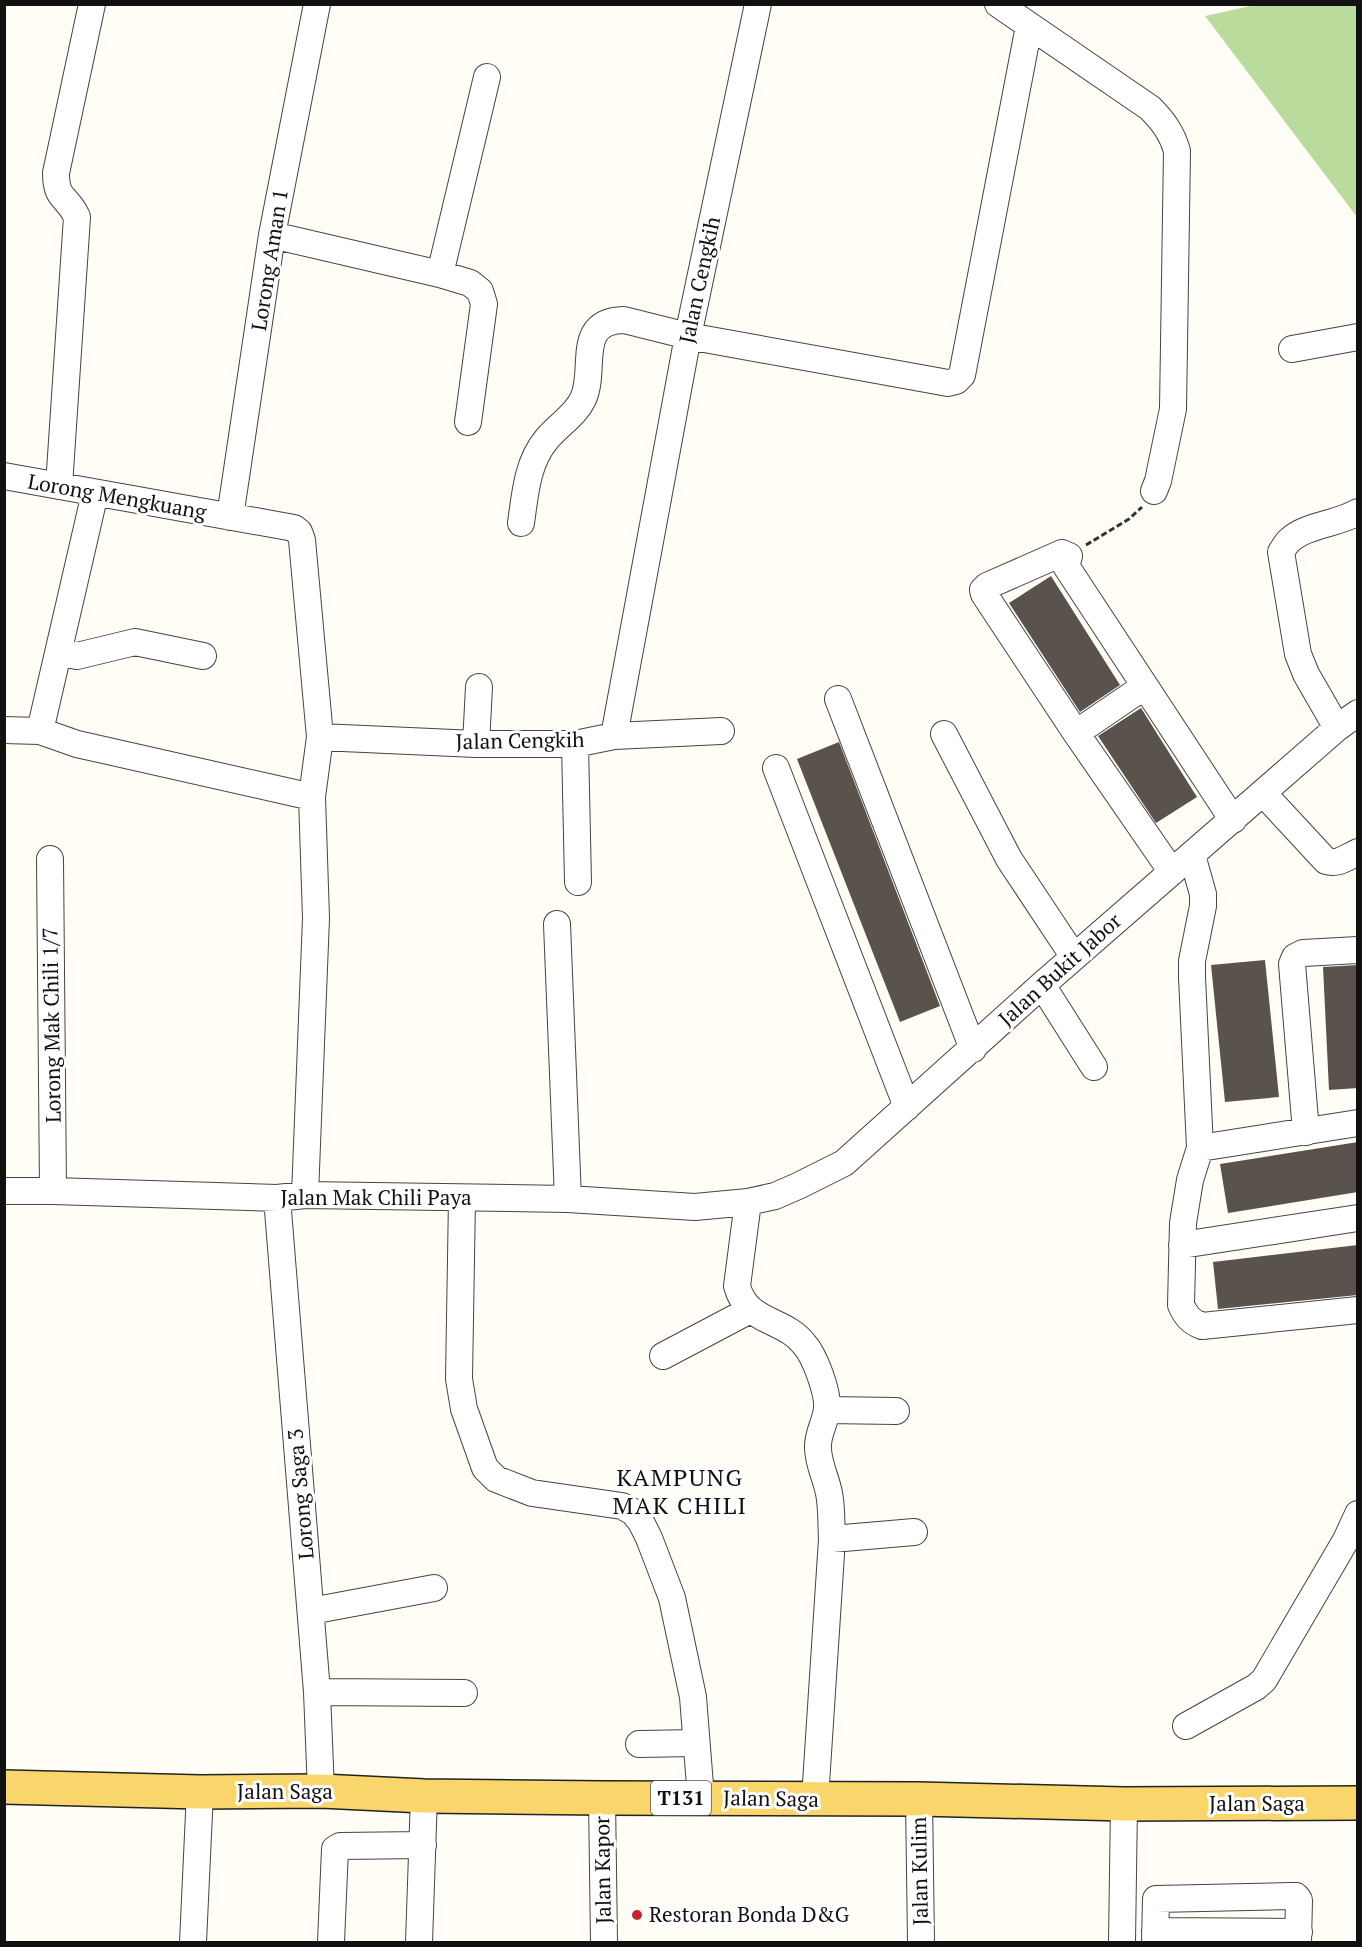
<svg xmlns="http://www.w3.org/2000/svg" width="1362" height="1947" font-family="'PT Serif',serif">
<rect width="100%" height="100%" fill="#fffdf5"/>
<!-- forest -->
<path fill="#b9dc9c" d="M1255 5H1357V217L1205 16Z"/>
<!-- building -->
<path fill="#5a524d" d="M1051 576 1120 685 1080 712 1009 603Z
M1141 708 1197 797 1156 823 1098 736Z
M839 742 940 1006 900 1022 797 759Z
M1265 960 1279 1097 1225 1102 1211 965Z
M1358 965V1088L1329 1090 1323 967Z
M1358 1142V1192L1228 1213 1220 1164Z
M1358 1245V1295L1218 1309 1213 1262Z"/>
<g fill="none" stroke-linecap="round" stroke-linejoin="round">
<defs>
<path id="minor" d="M998 4 1150 108C1163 121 1172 133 1177 151L1173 409 1158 481 1154 491
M272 235 440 274 470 283 480 291 484 304 468 422
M440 274 487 77
M1292 349 1358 337
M4 476 294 528 299 532 302 540 320 737
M59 486 77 217C67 195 56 201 56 173L92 4
M95 493 40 731 77 744 312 797
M230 517 272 235 317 4
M521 523C525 495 527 463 546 440 558 425 575 416 583 399 597 369 574 321 624 320L688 336 948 383 956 381 962 375 1029 26
M59 652 77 656 135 642 203 656
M838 699 973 1049
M1337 728 1306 674 1298 654 1281 552C1284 548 1286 543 1290 540 1306 525 1338 524 1358 512
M4 730 40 731
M1076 733 1145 686
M944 734 1009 859 1074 957
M614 736 721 731
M476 744 479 687
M575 744 578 882
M776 768 907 1107
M1263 793 1326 861C1338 865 1347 857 1358 852
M1192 855 1203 894V906L1192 961V977L1200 1148 1190 1180 1183 1223 1181 1305C1186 1316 1191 1322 1202 1326L1358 1310
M50 859 53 1191
M1172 872 1076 733 984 594 983 590 987 586 1062 553 1069 556 1066 566 1233 820
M557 924 568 1199
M1042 985 1094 1067
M1306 1132 1292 964 1295 957 1303 953 1358 950
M1200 1148 1358 1123
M4 1191H53L277 1198 305 1195 568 1199 695 1207 748 1202 775 1196 798 1186 844 1163 1042 985 1337 728 1358 713
M305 1195 316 918 312 797 320 737 476 744H575L614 736 688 336 758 4
M277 1198 317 1692 321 1791
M462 1198 459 1379 464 1409 485 1468 496 1479 532 1493 622 1506 633 1512 641 1522 649 1538 672 1598 693 1697 701 1798
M748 1202 737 1286C747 1324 784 1318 804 1344 815 1356 828 1392 827 1408 826 1422 817 1434 818 1448 818 1463 826 1478 829 1493 832 1508 831 1523 832 1539L815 1799
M1182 1245 1358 1218
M663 1356 750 1310
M827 1410 896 1411
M832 1539 914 1532
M311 1611 434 1588
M317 1692 464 1693
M1186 1726 1256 1687 1264 1680 1346 1540 1358 1514
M639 1744 696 1743
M602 1798 604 1942
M919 1799 921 1942
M1155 1931 1299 1932
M193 1942 200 1792
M331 1942 335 1849 340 1846 423 1845
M419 1942 424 1796
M1122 1942 1124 1804
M1155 1942 1156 1899 1291 1896H1296L1299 1900 1298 1942"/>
<path id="major" d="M4 1787 200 1792 321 1791 424 1796 602 1798 919 1799 1124 1804 1358 1803"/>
</defs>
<!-- minor casing -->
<use href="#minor" stroke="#444" stroke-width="28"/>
<!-- major casing -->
<use href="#major" stroke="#222" stroke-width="36"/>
<!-- path -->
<path stroke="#333" stroke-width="3" stroke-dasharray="6 3" stroke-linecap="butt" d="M1086 545 1129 519 1142 507"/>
<!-- minor -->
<use href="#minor" stroke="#fff" stroke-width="26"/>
<!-- major -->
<use href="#major" stroke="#f9d66b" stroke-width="33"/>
</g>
<!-- markers -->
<circle fill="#c4262e" stroke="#fff" stroke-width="2" cx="637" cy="1915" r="6"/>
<g text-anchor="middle" stroke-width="6" stroke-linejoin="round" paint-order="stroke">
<!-- shield labels -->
<rect fill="#fff" stroke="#585858" stroke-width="1.5" x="651" y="1781" width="60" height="34" rx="4.5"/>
<g font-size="20" font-weight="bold" fill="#111">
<text x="681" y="1805">T131</text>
</g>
<!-- street labels -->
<g font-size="21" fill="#111" stroke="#fff">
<text transform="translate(270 260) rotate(-81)" y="7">Lorong Aman 1</text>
<text transform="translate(700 280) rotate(-78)" y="7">Jalan Cengkih</text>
<text transform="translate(117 497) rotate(10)" y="7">Lorong Mengkuang</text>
<text transform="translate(520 741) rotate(-1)" y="7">Jalan Cengkih</text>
<text transform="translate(1060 970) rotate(-42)" y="7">Jalan Bukit Jabor</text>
<text transform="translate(52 1025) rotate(-91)" y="7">Lorong Mak Chili 1/7</text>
<text x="376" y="1205">Jalan Mak Chili Paya</text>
<text transform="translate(301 1494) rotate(-95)" y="7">Lorong Saga 3</text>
<text x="285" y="1799">Jalan Saga</text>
<text transform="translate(771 1799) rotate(1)" y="7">Jalan Saga</text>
<text x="1257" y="1811">Jalan Saga</text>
<text transform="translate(603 1870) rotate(-91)" y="7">Jalan Kapor</text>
<text transform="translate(920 1871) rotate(-91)" y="7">Jalan Kulim</text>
</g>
<!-- poi labels -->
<g font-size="21" fill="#111" stroke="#fff" text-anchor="start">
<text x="649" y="1922">Restoran Bonda D&amp;G</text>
</g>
<!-- quarter labels -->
<g font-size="24" letter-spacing="1.5" fill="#111" stroke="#fff">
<text x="680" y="1486">KAMPUNG<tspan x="680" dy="28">MAK CHILI</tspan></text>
</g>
</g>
<!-- border -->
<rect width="1362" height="1947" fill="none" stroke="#111111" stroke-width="12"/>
</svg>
